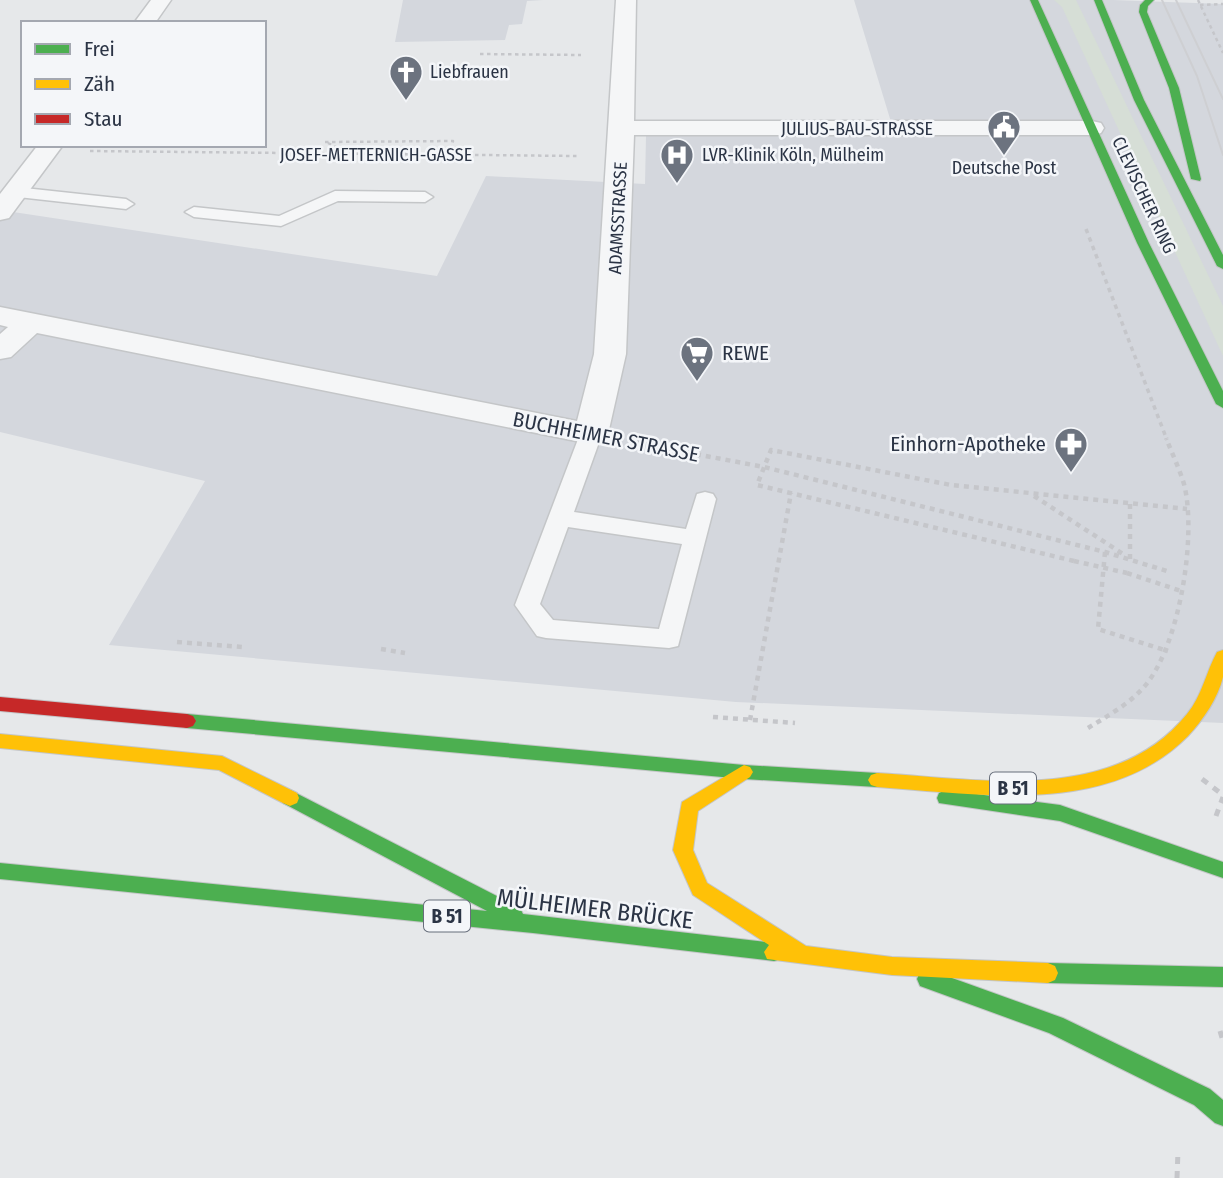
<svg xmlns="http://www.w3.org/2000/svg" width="1223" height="1178" font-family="'Fira Sans Condensed',sans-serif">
<rect width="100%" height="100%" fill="#e6e8ea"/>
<!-- built -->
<path fill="#d4d7dd" d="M403 0H543L527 1 522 24 509 25 505 40 395 42Z
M854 0H1113L1223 4V723L736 702 109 645 205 481 0 432V210L437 276 486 176 645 184 646 136H901L891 122Z"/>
<!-- green -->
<path fill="#d6ded6" d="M1054 0H1076L1223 306V356L1062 7Z"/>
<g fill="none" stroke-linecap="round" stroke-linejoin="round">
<defs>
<path id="lane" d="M15 187 126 199 134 204 126 209 9 196 7 192 9 188Z
M335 191 425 192 433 197 425 202 338 201 281 226 194 217 185 212 194 207 279 216Z
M591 427 599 429 602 434 574 512 686 529 697 494 705 492 713 494 716 499 678 646 669 648 546 638 537 636 515 605 580 434 583 429ZM568 527 682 544 659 629 553 620 540 604Z"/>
<path id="street" d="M151 0H171L155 23H134Z
M616 0H636L634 121H1092L1101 123 1104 128 1101 133 1092 135H634L626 354 608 434 603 441 591 444 37 333 11 357 0 359V334L8 327 0 325V307L577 421 594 354Z
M38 145H63L9 218 0 220V194Z"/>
<path id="fast" d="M1030 0H1038L1149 243 1223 391V408L1216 404 1137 243Z
M1094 0H1102L1144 100 1223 255V269L1217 266 1134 100Z
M1145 0H1154L1148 6 1147 12 1179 88 1201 179 1200 181 1191 179 1169 88 1139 12 1140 5Z
M187 714 744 765 877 773 883 775 886 780 883 785 877 787 744 779 187 728 181 726 178 721 181 716Z
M290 790 520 908 523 914 774 943 781 945 784 952 781 959 774 961 533 933 0 879V863L487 911 283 803 281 798 283 793Z
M946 790 1060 805 1223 862V878L1060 821 939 803 937 798 939 793Z
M1048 963 1223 967V987L1048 983 1041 980 1038 973 1041 966Z
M927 969 1063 1018 1210 1089 1223 1100V1126L1215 1123 1194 1105 1049 1033 920 986 917 979 920 972Z"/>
<path id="slow" d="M1223 650C1223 658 1223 668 1223 677 1218 698 1203 720 1188 736 1108 817 979 794 877 787L871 785 868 780 871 775 877 773C979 779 1114 805 1187 714 1202 696 1206 672 1217 652Z
M0 734 222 756 297 793 299 798 297 803 290 806 283 803 219 770 0 748Z
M744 765 750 767 753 772 750 777 698 811 693 850 707 883 806 946 892 957 1048 963 1055 966 1058 973 1055 980 1048 983 892 975 767 959 764 952 769 945 693 895 673 850 682 802Z"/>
<path id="jam" d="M0 697 187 714 193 716 196 721 193 726 187 728 0 711Z"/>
</defs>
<!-- lane casing -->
<use href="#lane" stroke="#c4c6c8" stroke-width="3"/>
<!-- street casing -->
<use href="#street" stroke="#c4c6c8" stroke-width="3"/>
<!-- fast casing -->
<use href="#fast" stroke="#c4c6c8" stroke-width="2"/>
<!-- slow casing -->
<use href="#slow" stroke="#c4c6c8" stroke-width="2"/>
<!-- jam casing -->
<use href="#jam" stroke="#c4c6c8" stroke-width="2"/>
<!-- path-far3 -->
<path stroke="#c5c6ca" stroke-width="2.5" stroke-dasharray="3.5 3.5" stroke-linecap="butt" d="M1198 0 1223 53
M1200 5 1223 4
M480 54 581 55
M325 142 453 141 450 156
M328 143 340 149 338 155
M90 151 578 156"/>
<!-- path-far2 -->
<path stroke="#c5c6ca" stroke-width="3.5" stroke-dasharray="4.5 4.5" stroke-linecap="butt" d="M1086 229 1167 440"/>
<!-- path-far1 -->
<path stroke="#c5c6ca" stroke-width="4.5" stroke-dasharray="5 5" stroke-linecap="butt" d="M637 443 764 467 1105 552 1170 572
M1034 496 1126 556
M1130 504V559
M1105 552 1098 629 1168 651
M1074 561 757 485 771 450 951 485 1187 509
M1127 573 1181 591
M177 642 243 647
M381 649 405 653
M713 717 795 723
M750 720 791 493
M1088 728C1109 715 1133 702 1148 682 1180 640 1197 535 1184 484 1179 468 1172 453 1166 438"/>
<!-- path -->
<path stroke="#c5c6ca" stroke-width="5" stroke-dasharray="7 7" stroke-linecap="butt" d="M1202 779 1223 795
M1216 816 1223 797
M1220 1031 1223 1041
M1177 1178 1178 1151"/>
<!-- lane -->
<use href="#lane" fill="#f5f6f7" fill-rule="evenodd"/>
<!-- street -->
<use href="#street" fill="#f5f6f7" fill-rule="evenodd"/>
<!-- fast -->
<use href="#fast" fill="#4caf50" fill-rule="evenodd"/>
<!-- slow -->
<use href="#slow" fill="#ffc107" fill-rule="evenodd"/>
<!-- jam -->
<use href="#jam" fill="#c62828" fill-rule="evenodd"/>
<!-- tram -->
<path stroke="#cecfd2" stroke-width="2" d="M1162 0 1197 76 1223 155
M1176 0 1223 99"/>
<!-- path-bridge -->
<path stroke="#c5c6ca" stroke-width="4.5" stroke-dasharray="5 5" stroke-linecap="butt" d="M1074 561 1127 573"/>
</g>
<!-- icons -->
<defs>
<symbol id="church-pin" viewBox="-11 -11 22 30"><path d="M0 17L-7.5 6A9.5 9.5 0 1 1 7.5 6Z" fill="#6c737f" stroke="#f4f6f9"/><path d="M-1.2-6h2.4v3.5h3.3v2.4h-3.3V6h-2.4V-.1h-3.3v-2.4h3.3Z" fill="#fff"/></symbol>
<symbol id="civic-pin" viewBox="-11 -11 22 30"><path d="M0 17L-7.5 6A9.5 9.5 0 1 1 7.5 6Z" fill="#6c737f" stroke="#f4f6f9"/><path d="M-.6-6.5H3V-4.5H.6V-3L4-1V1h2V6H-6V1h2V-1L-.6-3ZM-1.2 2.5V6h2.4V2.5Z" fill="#fff"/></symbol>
<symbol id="hospital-pin" viewBox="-11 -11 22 30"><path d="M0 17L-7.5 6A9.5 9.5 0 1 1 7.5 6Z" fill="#6c737f" stroke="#f4f6f9"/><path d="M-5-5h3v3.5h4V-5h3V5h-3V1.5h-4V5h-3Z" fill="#fff"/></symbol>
<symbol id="supermarket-pin" viewBox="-11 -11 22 30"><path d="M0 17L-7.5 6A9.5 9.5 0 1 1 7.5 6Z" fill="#6c737f" stroke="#f4f6f9"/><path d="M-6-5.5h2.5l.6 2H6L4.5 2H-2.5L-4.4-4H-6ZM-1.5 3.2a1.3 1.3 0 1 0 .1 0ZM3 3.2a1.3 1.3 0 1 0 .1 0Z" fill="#fff"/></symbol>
<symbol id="pharmacy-pin" viewBox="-11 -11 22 30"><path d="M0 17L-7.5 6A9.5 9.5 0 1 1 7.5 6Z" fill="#6c737f" stroke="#f4f6f9"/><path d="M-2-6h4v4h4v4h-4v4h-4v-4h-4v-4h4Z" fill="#fff"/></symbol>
</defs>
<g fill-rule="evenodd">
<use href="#church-pin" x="387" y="53" width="38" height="52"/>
<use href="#civic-pin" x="985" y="108" width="38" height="52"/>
<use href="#hospital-pin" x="658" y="136" width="38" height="52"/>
<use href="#supermarket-pin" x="678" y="334" width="38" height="52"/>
<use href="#pharmacy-pin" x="1052" y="425" width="38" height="52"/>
</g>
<g text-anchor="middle" stroke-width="5" stroke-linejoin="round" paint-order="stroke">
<!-- far-poi labels -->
<g font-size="18" fill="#2b3445" stroke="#f4f6f9" text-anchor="start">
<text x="430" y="78">Liebfrauen</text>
<text x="702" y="161">LVR-Klinik Köln, Mülheim</text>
<text x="1004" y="174" text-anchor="middle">Deutsche Post</text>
</g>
<!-- far-street labels -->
<g font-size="18" fill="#2b3445" stroke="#f4f6f9">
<text x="857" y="135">JULIUS-BAU-STRASSE</text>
<text x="376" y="161">JOSEF-METTERNICH-GASSE</text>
<text transform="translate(1144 195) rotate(65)" y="6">CLEVISCHER RING</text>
<text transform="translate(618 218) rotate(-87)" y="6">ADAMSSTRASSE</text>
</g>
<!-- shield labels -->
<g fill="#f4f6f9" stroke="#676e7b" stroke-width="2">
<rect x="990" y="772.5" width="46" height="31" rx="5"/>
<rect x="424" y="900.5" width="46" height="31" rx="5"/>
</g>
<g font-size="19" font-weight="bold" fill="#2b3445">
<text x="1013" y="795">B 51</text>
<text x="447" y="923">B 51</text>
</g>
<!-- poi labels -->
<g font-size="21" fill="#2b3445" stroke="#f4f6f9" text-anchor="start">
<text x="722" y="360">REWE</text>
<text x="1046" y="451" text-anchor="end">Einhorn-Apotheke</text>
</g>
<!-- street labels -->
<g font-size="21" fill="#2b3445" stroke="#f4f6f9">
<text transform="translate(606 437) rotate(11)" y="7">BUCHHEIMER STRASSE</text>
</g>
<!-- near-street labels -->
<g font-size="24" fill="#2b3445" stroke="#f4f6f9">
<text transform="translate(595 909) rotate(7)" y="8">MÜLHEIMER BRÜCKE</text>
</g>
</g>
<!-- legend -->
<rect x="21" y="21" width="245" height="126" fill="#f4f6f9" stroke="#a4a8b1" stroke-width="2"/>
<rect x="35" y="44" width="35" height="10" fill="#4caf50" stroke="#a4a8b1" stroke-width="2"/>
<text x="84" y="56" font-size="21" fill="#2b3445">Frei</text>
<rect x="35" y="79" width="35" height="10" fill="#ffc107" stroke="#a4a8b1" stroke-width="2"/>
<text x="84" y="91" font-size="21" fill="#2b3445">Zäh</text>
<rect x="35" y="114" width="35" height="10" fill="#c62828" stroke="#a4a8b1" stroke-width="2"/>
<text x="84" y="126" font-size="21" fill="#2b3445">Stau</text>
</svg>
